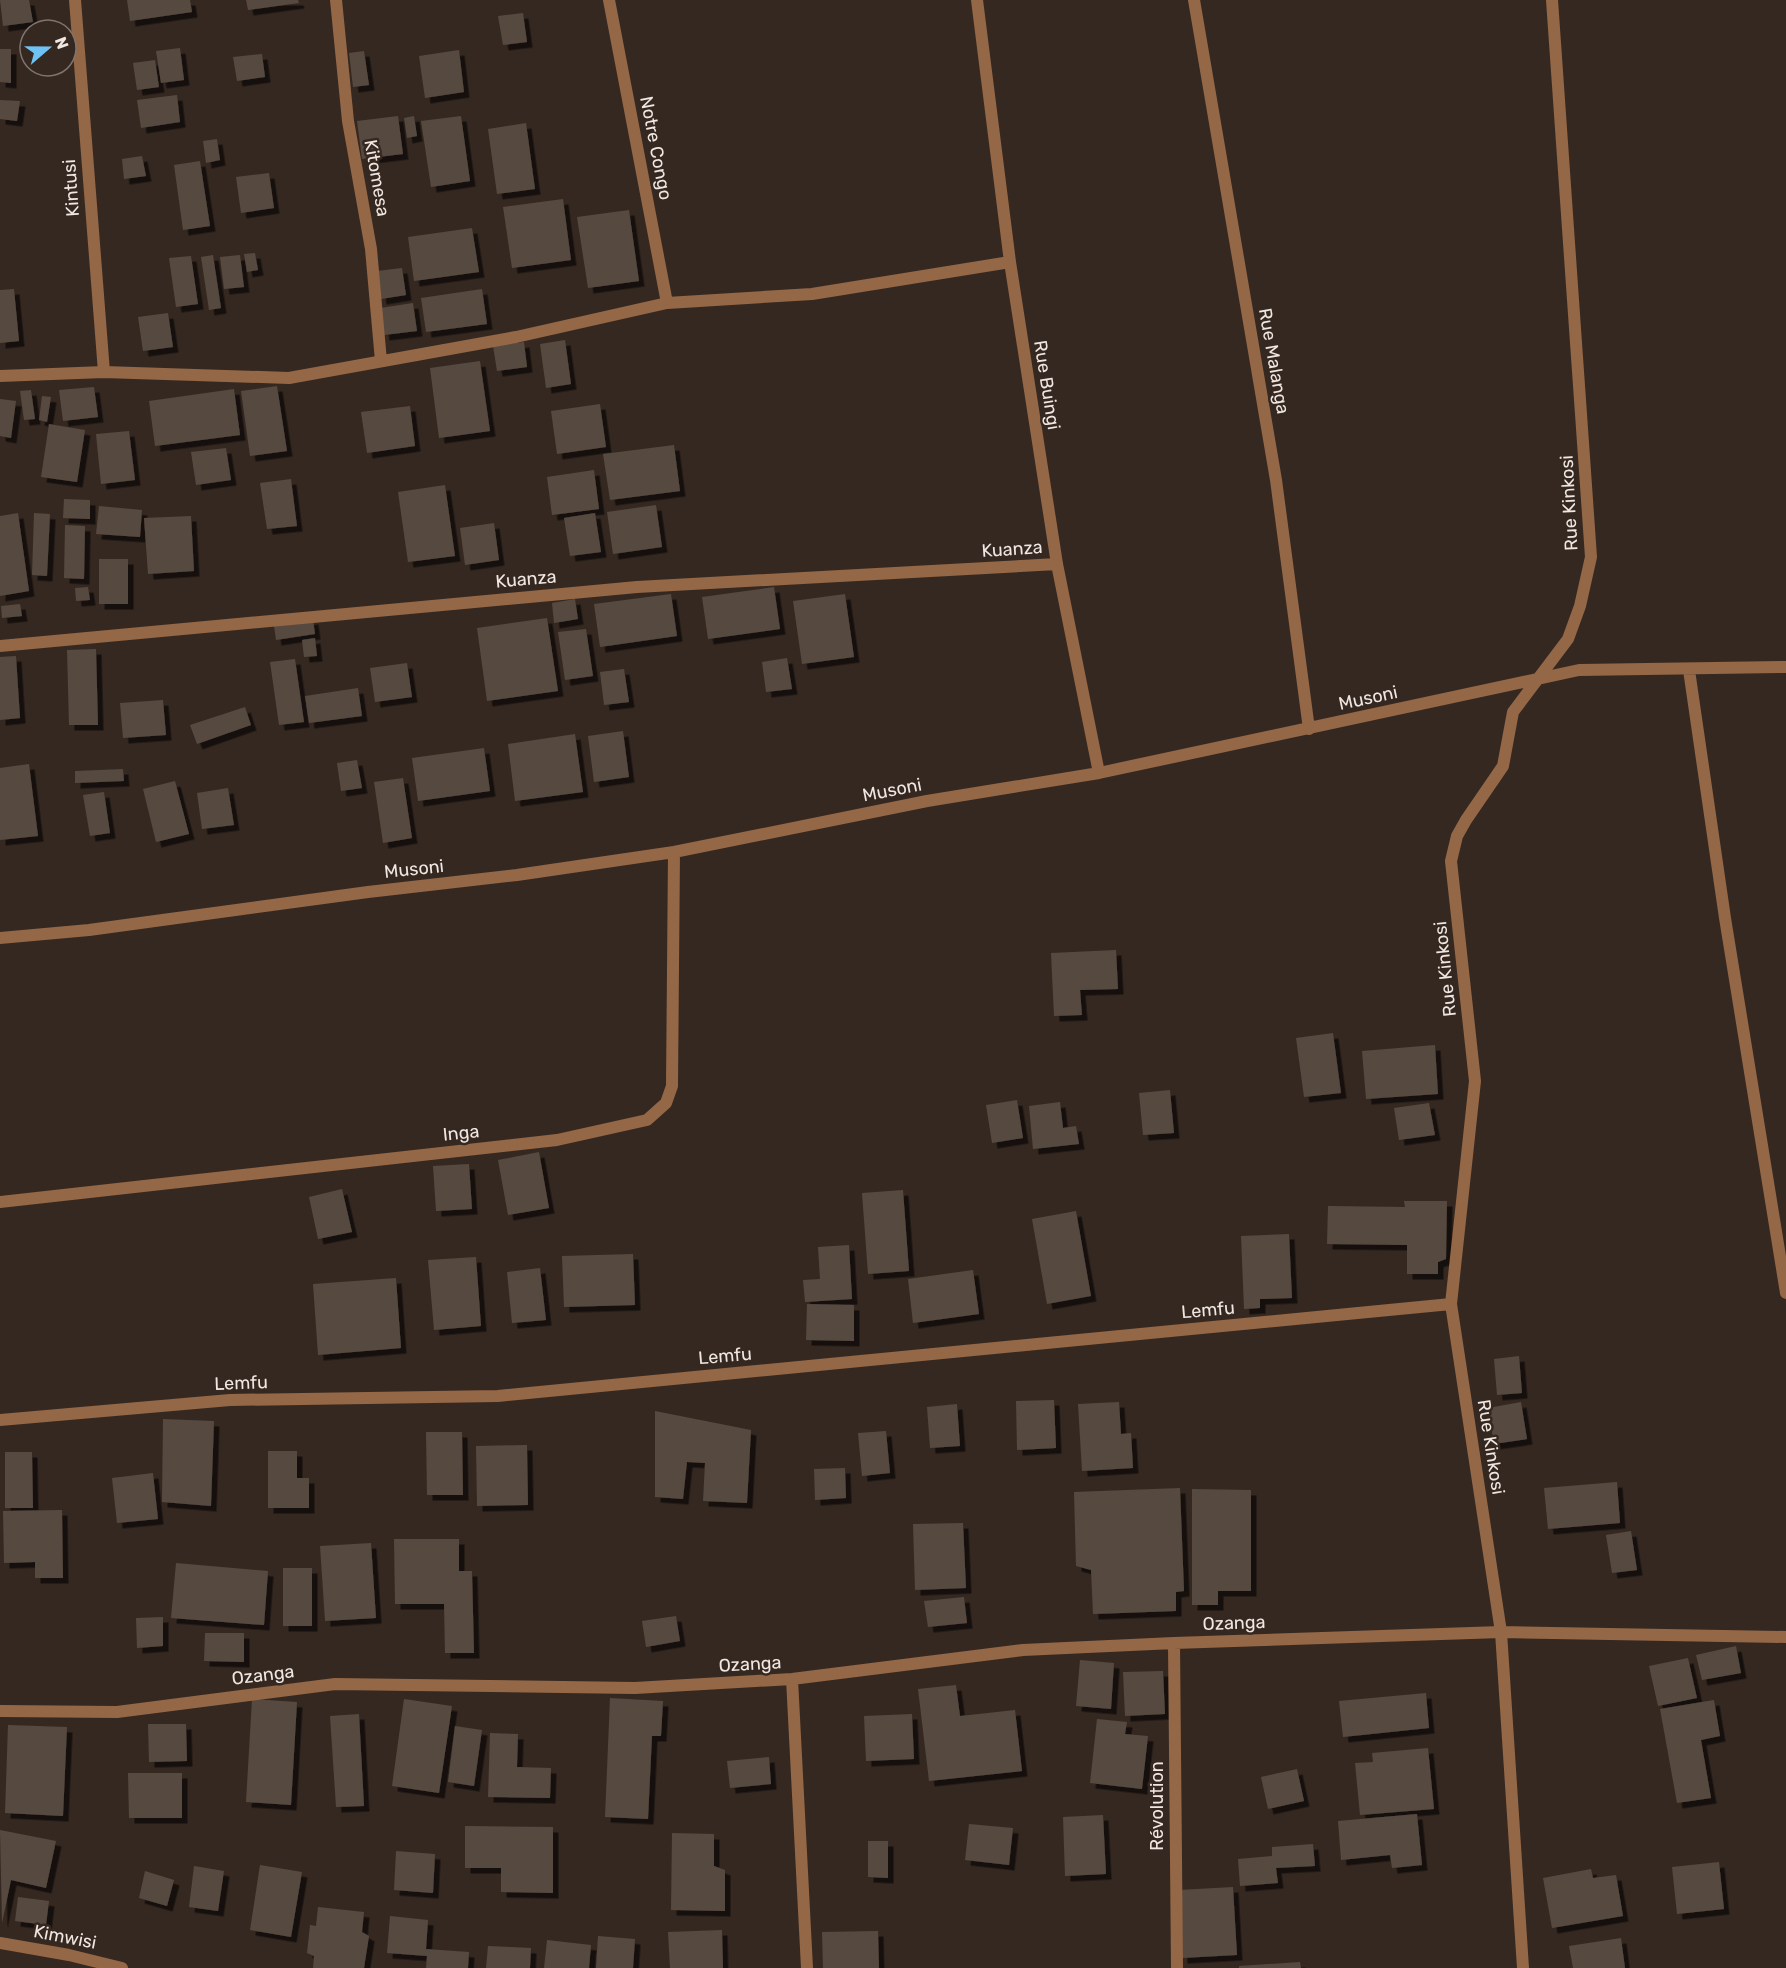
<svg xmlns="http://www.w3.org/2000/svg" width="1786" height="1968" font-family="Rubik,sans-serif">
<defs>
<filter id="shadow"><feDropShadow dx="5.5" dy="5.5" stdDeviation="0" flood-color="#0009"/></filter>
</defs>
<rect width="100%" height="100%" fill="#352820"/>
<!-- building -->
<path fill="#574940" filter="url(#shadow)" d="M0 0H29L33 22 3 26Z
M127 0H190L192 12 130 21Z
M246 0H298L299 3 248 10Z
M523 13 527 42 503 45 498 16Z
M180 48 184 80 161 83 156 51Z
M0 49H11V83L0 82Z
M459 50 464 92 425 98 419 56Z
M364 51 369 85 353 87 349 53Z
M262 54 265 77 237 81 233 57Z
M155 60 159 87 137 90 133 63Z
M177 95 180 122 141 128 137 100Z
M0 100 20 101 17 121 0 119Z
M398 116 403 154 362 159 357 121Z
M414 116 417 136 407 138 404 118Z
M461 116 470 181 431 187 421 121Z
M526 123 535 189 497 194 488 129Z
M217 139 220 160 206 163 203 141Z
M142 156 146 176 124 179 122 159Z
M200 161 210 226 183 230 174 165Z
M269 173 274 208 241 213 236 177Z
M563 199 571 260 512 268 503 207Z
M629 210 639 281 588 288 577 217Z
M472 228 479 272 414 281 408 237Z
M255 253 258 270 247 272 244 254Z
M213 255 221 308 209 310 201 257Z
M240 255 244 287 224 289 220 257Z
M191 256 198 304 176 307 169 258Z
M402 268 406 295 381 299 377 271Z
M14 289 19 341 0 343V290Z
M482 289 487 324 426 332 421 298Z
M413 303 417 331 384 335 380 308Z
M168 313 173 347 143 351 138 317Z
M565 340 571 384 546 388 540 344Z
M524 342 527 367 497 371 493 346Z
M480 361 490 431 439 438 430 368Z
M277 386 287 451 250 456 241 391Z
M94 387 98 417 63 421 59 390Z
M234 389 240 435 155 446 149 401Z
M31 390 35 419 24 420 20 391Z
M42 396 51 397 47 422 39 420Z
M0 399 16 401 11 438 0 436Z
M600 404 606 447 557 454 551 411Z
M410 406 415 446 367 453 361 412Z
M49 424 85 430 77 482 41 477Z
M129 431 135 480 101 484 96 434Z
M674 445 680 491 610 500 603 454Z
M226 448 231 480 196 485 191 452Z
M594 470 599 509 552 515 547 477Z
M291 479 297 526 267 529 260 483Z
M445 485 455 556 408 562 398 492Z
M64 499 90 500V519L63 518Z
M656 505 662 547 613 554 607 512Z
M99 506 142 510 140 537 96 534Z
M18 513 29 591 0 596V516Z
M34 513 50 514 47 576 32 575Z
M595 513 601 552 570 556 564 518Z
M191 516 194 571 148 574 144 518Z
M494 523 499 560 465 565 460 528Z
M65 525 85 526 84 579 64 578Z
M99 559H128V604H99Z
M88 587 90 600 76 601 75 588Z
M774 587 780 629 708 639 702 597Z
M671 594 677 636 600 647 594 604Z
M845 594 854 657 802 664 793 601Z
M575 599 578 619 554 623 552 603Z
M20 604 22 616 2 618 1 606Z
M547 618 558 691 487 701 477 628Z
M313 619 315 634 276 640 274 626Z
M586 629 593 676 565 680 558 632Z
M315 638 317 656 304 657 302 640Z
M96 649 98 725H69L67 650Z
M16 656 20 718 0 720V657Z
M787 658 792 689 766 692 762 662Z
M295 659 304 722 279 725 270 662Z
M407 663 412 697 375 702 370 668Z
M624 669 629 702 604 705 600 672Z
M358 688 362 716 309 723 305 696Z
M163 700 166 735 123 738 120 703Z
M245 707 251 725 197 744 190 725Z
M623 731 629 777 594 782 588 736Z
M575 734 583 792 515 801 508 744Z
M484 748 490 791 418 801 412 758Z
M357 760 362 788 341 791 337 763Z
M29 764 38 836 0 840V768Z
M123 769 124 781 75 783V771Z
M403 778 412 838 383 843 374 782Z
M175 781 189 834 156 842 143 789Z
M228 788 234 825 202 829 197 793Z
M104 792 110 833 90 836 83 795Z
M1116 950 1118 989 1080 990 1082 1015 1054 1016 1051 953Z
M1333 1033 1341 1093 1304 1097 1296 1038Z
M1435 1045 1438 1094 1366 1099 1362 1051Z
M1170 1090 1174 1133 1143 1135 1139 1093Z
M1017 1100 1023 1138 992 1143 986 1105Z
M1060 1102 1063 1128 1076 1126 1079 1144 1033 1149 1029 1106Z
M1429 1103 1435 1135 1399 1140 1394 1108Z
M539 1152 549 1208 508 1215 498 1160Z
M469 1164 472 1209 436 1211 433 1166Z
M342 1189 352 1232 318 1239 309 1197Z
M903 1190 909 1271 868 1274 862 1193Z
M1404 1201H1447L1446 1259 1438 1262V1274H1407V1245L1327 1244 1328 1206 1405 1207Z
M1076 1211 1091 1296 1047 1304 1032 1219Z
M1289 1234 1292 1298 1260 1299V1308L1244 1309 1241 1236Z
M849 1245 852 1299 805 1302 803 1280 820 1279 818 1247Z
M633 1254 635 1305 564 1307 562 1256Z
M476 1257 481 1326 434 1330 428 1260Z
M540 1268 546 1320 512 1323 507 1272Z
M973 1270 979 1314 913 1323 908 1279Z
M396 1278 401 1348 318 1355 313 1284Z
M807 1304 854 1305V1341L806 1340Z
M1519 1356 1522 1393 1497 1395 1494 1359Z
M1054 1400 1056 1448 1017 1450 1016 1401Z
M1119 1402 1121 1434 1131 1433 1133 1468 1082 1471 1078 1404Z
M1521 1402 1527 1439 1494 1444 1488 1408Z
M957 1404 960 1446 930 1448 927 1407Z
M655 1411 751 1430 747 1503 703 1501 705 1463 687 1462 683 1499 655 1497Z
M163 1419 214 1421 211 1506 162 1502Z
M886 1431 890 1473 862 1476 858 1433Z
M426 1432H462L463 1495H427Z
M527 1445 528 1505 477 1506 476 1446Z
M268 1451H297V1478H309V1508H268Z
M5 1452H32L33 1508H5Z
M845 1468 846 1498 815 1500 814 1469Z
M153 1473 158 1519 117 1523 112 1478Z
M1617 1482 1620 1523 1548 1529 1544 1488Z
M1180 1488 1184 1591 1176 1592V1611L1093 1614 1091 1570 1076 1566 1074 1492Z
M1192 1489 1251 1490V1591H1218V1605H1192Z
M62 1510 63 1578H35V1562L4 1563 3 1511Z
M963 1523 966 1588 915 1590 913 1524Z
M1631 1531 1637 1570 1612 1573 1606 1535Z
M394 1539H459V1571H472L474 1653H445L444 1604H395Z
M371 1543 376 1618 325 1621 320 1546Z
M176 1563 268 1571 264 1625 171 1618Z
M283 1568H312V1626H283Z
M964 1597 967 1623 928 1627 924 1601Z
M676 1616 680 1641 646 1647 642 1621Z
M163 1617V1646L137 1648 136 1618Z
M205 1633H244V1662L204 1661Z
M1736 1646 1741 1673 1702 1680 1696 1655Z
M1688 1658 1697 1698 1658 1706 1649 1666Z
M1080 1660 1114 1663 1111 1709 1076 1706Z
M1163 1671 1165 1714 1125 1716 1123 1672Z
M956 1685 960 1716 1015 1710 1022 1771 929 1781 918 1689Z
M1426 1693 1429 1728 1343 1737 1339 1701Z
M610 1698 663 1701 661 1736H652L648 1819 605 1817Z
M252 1699 297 1702 291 1805 246 1802Z
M404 1699 452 1706 439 1793 392 1786Z
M1714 1700 1720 1736 1701 1740 1711 1798 1677 1803 1660 1709Z
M359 1714 364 1806 336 1807 330 1716Z
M912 1714 914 1759 866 1761 864 1716Z
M1097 1719 1127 1722 1125 1734 1148 1736 1142 1789 1090 1783Z
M148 1724H186L187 1761 149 1762Z
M8 1725 67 1727 63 1816 5 1813Z
M455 1726 482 1730 474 1786 448 1782Z
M490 1733 518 1734 517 1767 551 1768 550 1798 488 1797Z
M1428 1748 1434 1809 1360 1815 1355 1763 1373 1762 1372 1753Z
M769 1757 771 1784 730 1788 727 1761Z
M1297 1769 1304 1801 1268 1809 1261 1777Z
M128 1773H182V1818H129Z
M1417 1814 1422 1865 1392 1868 1390 1855 1341 1860 1338 1821Z
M1103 1815 1106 1874 1065 1876 1063 1817Z
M969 1824 1013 1828 1009 1865 965 1860Z
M465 1826 553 1827V1893L501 1892V1868H465Z
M0 1830 56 1841 46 1888 11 1880 2 1923Z
M672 1833 714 1834V1866L725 1870V1911L671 1910Z
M868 1841H888V1878L868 1877Z
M1313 1844 1315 1866 1276 1868 1278 1883 1240 1886 1238 1859 1272 1856V1847Z
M396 1851 435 1854 433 1893 394 1890Z
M1719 1862 1724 1909 1677 1914 1672 1867Z
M260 1865 302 1872 291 1937 250 1930Z
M194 1866 224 1871 218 1911 189 1907Z
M1591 1869 1593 1878 1616 1875 1623 1916 1552 1928 1543 1878Z
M145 1871 174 1880 167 1906 139 1898Z
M1233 1887 1237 1955 1182 1958 1179 1890Z
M18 1897 49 1901 46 1925 15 1921Z
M318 1907 364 1912 362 1932 369 1936 364 1968H313L314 1956 307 1953 310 1925 316 1926Z
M390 1916 428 1920 426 1949 469 1952 468 1968H426L427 1956 387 1953Z
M722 1930 723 1968H670L668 1932Z
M878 1931 879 1968H823L822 1932Z
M598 1936 635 1939 633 1968H596Z
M1621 1938 1625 1968H1573L1569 1946Z
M547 1940 591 1945 589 1968H544Z
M488 1946 531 1948 530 1968H486Z
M1300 1962 1301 1968H1239V1966Z"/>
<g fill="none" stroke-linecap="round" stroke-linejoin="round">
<!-- minor -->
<path stroke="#946747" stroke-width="12" d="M75 0 104 372
M336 0 348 121 371 249 381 361
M609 0 667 303
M977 0 1010 262 1057 564 1099 773
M1194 0 1276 480 1309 729
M0 376 104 372 289 378 516 337 667 303 812 294 1010 262
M0 646 637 587 1057 564
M1689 670 1725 918 1786 1293
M0 938 89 930 368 892 517 875 674 852 927 801 1099 773 1579 670 1786 667
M0 1202 557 1140 647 1120 666 1103 672 1086 674 852
M0 1420 230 1400 498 1396 1451 1304
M1174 1643 1177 1968
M792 1679 807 1968
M0 1711 117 1712 335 1684 635 1688 792 1679 1023 1650 1174 1643 1501 1632 1786 1637
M0 1943 69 1955 122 1968
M1523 1968 1501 1632 1451 1304 1475 1081 1451 861 1457 836 1466 820 1503 766 1513 712 1568 639 1580 606 1591 557 1552 0"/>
</g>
<g text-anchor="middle" stroke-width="5" stroke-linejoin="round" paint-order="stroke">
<!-- street labels -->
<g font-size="18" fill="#f0e7e2" stroke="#352820">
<text transform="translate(656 148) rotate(79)" y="6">Notre Congo</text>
<text transform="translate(377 178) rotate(80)" y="6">Kitomesa</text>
<text transform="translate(71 188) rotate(-94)" y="6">Kintusi</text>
<text transform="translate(1274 361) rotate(80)" y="6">Rue Malanga</text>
<text transform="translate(1047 385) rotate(81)" y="6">Rue Buingi</text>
<text transform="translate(1569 503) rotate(-93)" y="6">Rue Kinkosi</text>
<text transform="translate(1012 549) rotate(-4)" y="6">Kuanza</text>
<text transform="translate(526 579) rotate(-5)" y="6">Kuanza</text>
<text transform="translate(1368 698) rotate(-12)" y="6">Musoni</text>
<text transform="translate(892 790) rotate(-11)" y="6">Musoni</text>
<text transform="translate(414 869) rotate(-6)" y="6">Musoni</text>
<text transform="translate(1445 969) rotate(-96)" y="6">Rue Kinkosi</text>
<text transform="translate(461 1133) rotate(-6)" y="6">Inga</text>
<text transform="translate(1208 1310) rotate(-5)" y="6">Lemfu</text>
<text transform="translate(725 1356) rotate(-5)" y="6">Lemfu</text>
<text transform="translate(241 1383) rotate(-2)" y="6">Lemfu</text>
<text transform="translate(1491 1447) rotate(81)" y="6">Rue Kinkosi</text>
<text transform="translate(1234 1623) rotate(-2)" y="6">Ozanga</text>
<text transform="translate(750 1664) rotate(-3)" y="6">Ozanga</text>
<text transform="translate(263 1675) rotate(-7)" y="6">Ozanga</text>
<text transform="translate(1157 1806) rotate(-90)" y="6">Révolution</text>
<text transform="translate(65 1937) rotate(11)" y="6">Kimwisi</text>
</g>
</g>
<!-- north arrow -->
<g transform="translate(48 48) rotate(70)"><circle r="28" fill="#352820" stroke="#80746e" stroke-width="1.5"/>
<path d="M0-4.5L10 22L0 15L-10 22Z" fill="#6fc2f4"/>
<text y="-9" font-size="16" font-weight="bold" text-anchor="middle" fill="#f0e7e2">N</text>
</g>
</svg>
